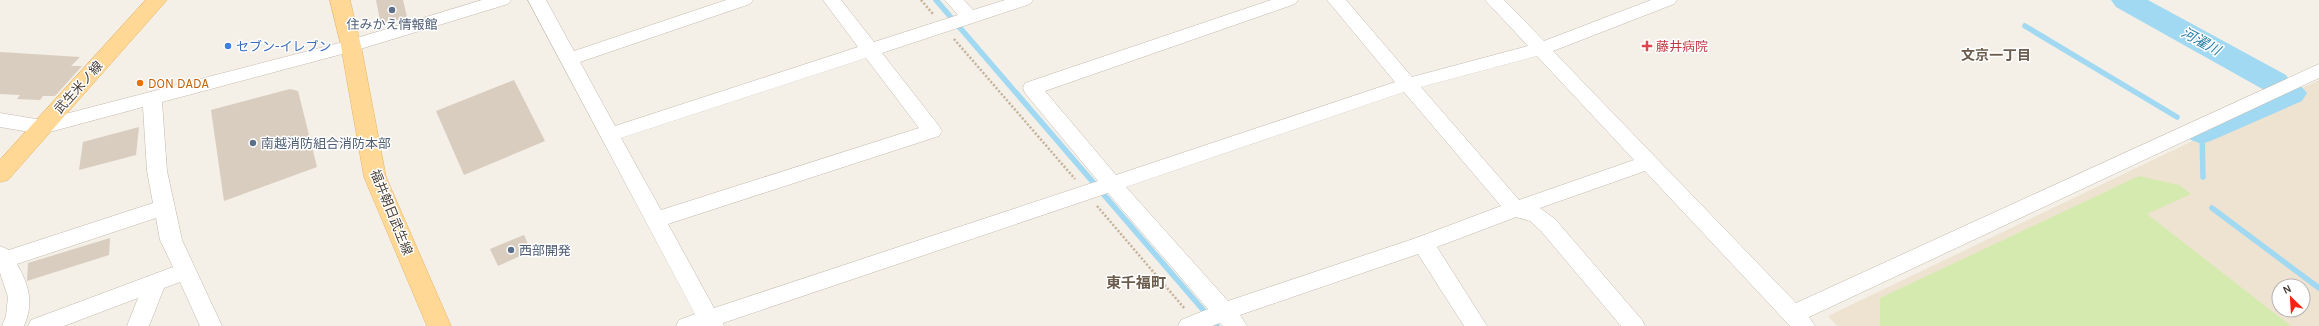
<svg xmlns="http://www.w3.org/2000/svg" width="2319" height="326" font-family="Karla,'Noto Sans JP',sans-serif">
<rect width="100%" height="100%" fill="#f4efe7"/>
<!-- education -->
<path fill="#eee3d1" fill-rule="evenodd" d="M2319 80V326H1837L1828 316ZM2279 286H2303V310H2279Z"/>
<!-- green -->
<path fill="#d5eaaf" d="M2139 176 2179 185 2191 194 2147 214 2291 326H1880V298Z"/>
<g fill="none" stroke-linecap="round" stroke-linejoin="round">
<!-- stream -->
<path stroke="#a1d9f3" stroke-width="5.5" d="M936 0 1217 326
M2025 26 2177 117
M2202 132 2203 177
M2212 208 2319 288"/>
<!-- river -->
<path fill="#a1d9f3" fill-rule="evenodd" d="M2111 0H2148L2286 75C2292 85 2299 81 2307 93L2302 101 2213 140 2202 144 2191 140 2186 132 2191 124 2266 91 2116 7Z"/>
</g>
<!-- building -->
<path fill="#d9cdbf" d="M376 0H403L407 17 381 25Z
M0 52 80 57 71 66H82L55 96H43L40 100 17 99 20 95 0 94Z
M514 80 545 141 464 175 436 111Z
M290 89 298 91 317 167 224 201 211 110Z
M139 127 136 155 79 170 83 142Z
M524 235 531 251 498 266 490 249Z
M110 238 109 255 27 281 28 263Z"/>
<g fill="none" stroke-linecap="round" stroke-linejoin="round">
<defs>
<path id="minor" d="M482 0H511L508 4 357 50 162 102 167 171 182 240 222 326H200L180 282 164 288 149 326H127L138 298 64 326H28L31 320 173 267 160 240 156 218 17 264C29 285 34 303 24 326H2L6 316 8 297 0 273V246L9 250 153 203 147 171 143 107 42 134 0 127V113L42 120 347 41Z
M528 0H546L574 51 726 0H753L750 4 580 62 615 126 858 47 823 0H841L874 42 958 15 945 0H964L973 10 1005 0H1033L1030 4 882 53 939 126 942 131 939 136 668 224 714 308 1098 181 1025 93 1023 88 1025 83 1271 0H1298L1295 4 1045 91 1116 175 1395 82 1327 0H1346L1412 77 1528 46 1485 0H1504L1544 41 1651 0H1677L1674 4 1553 51 1796 303 2319 64V78L1809 317 1815 326H1790L1645 171 1540 208 1555 219 1642 320 1645 326H1621L1541 231 1530 221 1516 217 1437 247 1487 326H1464L1418 254 1240 315 1247 326H1223L1220 323 1212 326H1178L1181 320 1208 309 1108 193 723 323 724 326H676L679 320 695 314ZM1537 56 1634 160 1519 200 1421 87ZM866 58 919 128 661 210 621 138ZM1404 92 1501 206 1416 238 1228 301 1126 187Z"/>
<path id="major" d="M146 0H167L8 180 0 182V160Z
M330 0H350L361 46 386 177 451 326H427L364 177 341 46Z"/>
</defs>
<!-- minor casing -->
<use href="#minor" stroke="#c3b9ac" stroke-width="1"/>
<!-- major casing -->
<use href="#major" stroke="#e8b461" stroke-width="1"/>
<!-- path -->
<path stroke="#c3b19a" stroke-width="2.5" stroke-dasharray="2 2" stroke-linecap="butt" d="M921 0 933 14
M954 39 1075 179
M1097 206 1185 309"/>
<!-- minor -->
<use href="#minor" fill="#fff" fill-rule="evenodd"/>
<!-- major -->
<use href="#major" fill="#ffd896" fill-rule="evenodd"/>
</g>
<!-- markers -->
<g fill="#5c6f8a" stroke="#fff" stroke-width="1.5">
<circle cx="392" cy="10" r="4"/>
<circle cx="253" cy="143" r="4"/>
<circle cx="511" cy="250" r="4"/>
</g>
<circle fill="#3f7fe0" stroke="#fff" stroke-width="1.5" cx="228" cy="46" r="4"/>
<path fill="#e0444e" stroke="#fff" stroke-width="1.5" d="M1645 40h4v4h4v4h-4v4h-4v-4h-4v-4h4z"/>
<circle fill="#e8710a" stroke="#fff" stroke-width="1.5" cx="140" cy="83" r="4"/>
<g text-anchor="middle" stroke-width="3" stroke-linejoin="round" paint-order="stroke">
<!-- service labels -->
<g font-size="13" fill="#4e5e75" stroke="#fff" text-anchor="start">
<text x="392" y="29" text-anchor="middle">住みかえ情報館</text>
<text x="261" y="148">南越消防組合消防本部</text>
<text x="519" y="255">西部開発</text>
</g>
<!-- shop labels -->
<g font-size="13" fill="#366cbe" stroke="#fff" text-anchor="start">
<text x="236" y="51">セブン-イレブン</text>
</g>
<!-- health labels -->
<g font-size="13" fill="#be3a42" stroke="#fff" text-anchor="start">
<text x="1656" y="51">藤井病院</text>
</g>
<!-- food labels -->
<g font-size="13" fill="#c56008" stroke="#fff" text-anchor="start">
<text x="148" y="88">DON DADA</text>
</g>
<!-- street labels -->
<g font-size="13" fill="#483f36" stroke="#fff">
<text transform="translate(78 87) rotate(-48)" y="5">武生米ノ線</text>
<text transform="translate(392 212) rotate(68)" y="5">福井朝日武生線</text>
</g>
<!-- water labels -->
<g font-size="14" font-style="italic" fill="#287da7" stroke="#fff">
<text transform="translate(2201 41) rotate(29)" y="5">河濯川</text>
</g>
<!-- neighbourhood labels -->
<g font-size="14" font-weight="bold" fill="#6b5c4d" stroke="#fff">
<text x="1996" y="60">文京一丁目</text>
</g>
<!-- quarter labels -->
<g font-size="15" font-weight="bold" fill="#6b5c4d" stroke="#fff">
<text x="1136" y="288">東千福町</text>
</g>
</g>
<!-- north arrow -->
<g transform="translate(2291 298) rotate(335)"><circle r="19" fill="#ffffff" stroke="#b6b2af"/>
<path d="M0-3L7 15L0 10L-7 15Z" fill="#ff2214"/>
<text y="-6" font-size="11" font-weight="bold" text-anchor="middle" fill="#483f36">N</text>
</g>
</svg>
